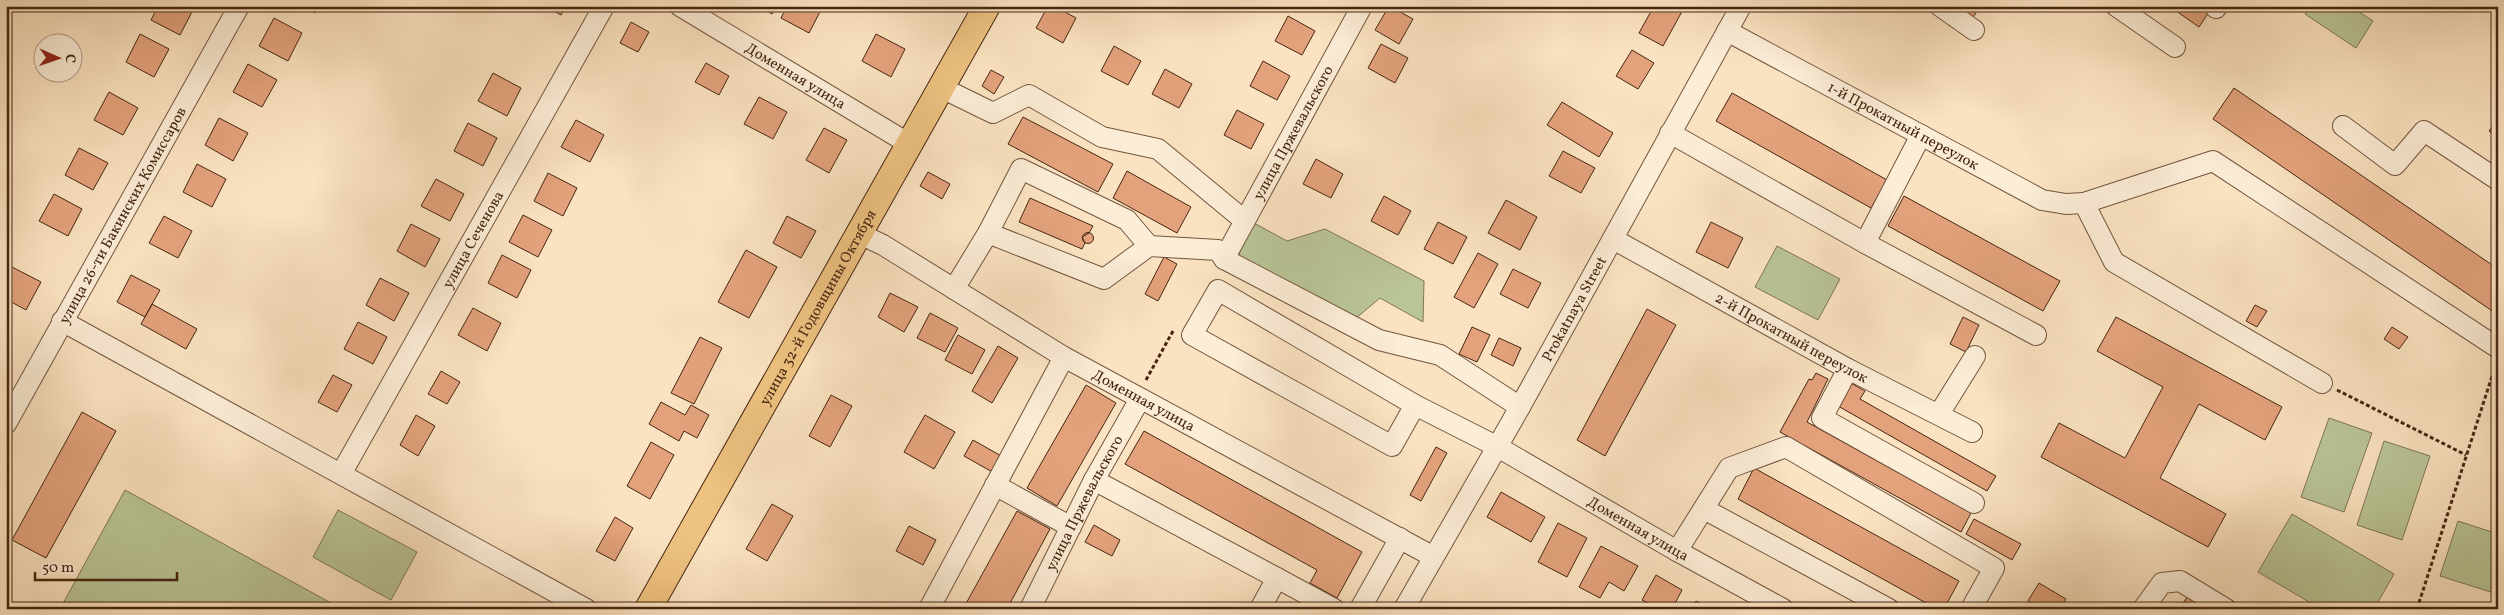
<svg xmlns="http://www.w3.org/2000/svg" width="2504" height="615" font-family="Vollkorn,serif">
<rect width="100%" height="100%" fill="#fbe3c1"/>
<filter id="stains"><feTurbulence type="fractalNoise" baseFrequency=".004" numOctaves="4"/><feColorMatrix values="0 0 0 0 .2 0 0 0 0 .09 0 0 0 0 .02 0 0 0 .5 -.17"/></filter>
<radialGradient id="worn" r=".72"><stop offset=".6" stop-color="#630" stop-opacity="0"/><stop offset="1" stop-color="#630" stop-opacity=".3"/></radialGradient>
<!-- green -->
<path fill="#bac597" stroke="#807654" d="M2311 6H2350L2373 21 2356 48 2305 14Z
M1254 223 1287 241 1325 229 1424 281 1423 322 1380 298 1355 319 1238 256Z
M1777 246 1840 279 1818 320 1755 287Z
M2329 418 2372 433 2344 512 2301 497Z
M2384 441 2430 456 2402 540 2357 525Z
M125 490 342 609H60Z
M338 510 417 552 391 600 313 557Z
M2292 514 2394 574 2374 609H2321L2258 572Z
M2458 521 2498 534V581L2494 593 2440 576Z"/>
<!-- building -->
<path fill="#e3a27c" stroke="#462612" d="M158 6 194 8 180 35 151 20Z
M303 6H318L315 13Z
M544 6H566L561 15Z
M758 6H776L772 14Z
M787 6H823L809 33 781 18Z
M1048 6H1054L1076 18 1063 43 1036 28Z
M1389 6 1413 19 1399 44 1375 30Z
M1654 6H1685L1663 46 1639 33Z
M1957 6H1981L1973 17Z
M2169 6H2213L2199 27Z
M1288 16 1315 31 1302 55 1275 41Z
M274 18 302 33 288 61 259 46Z
M631 22 649 32 638 52 620 43Z
M140 34 169 49 154 77 126 62Z
M876 34 905 49 891 77 862 61Z
M1381 44 1408 58 1395 83 1368 68Z
M1114 46 1141 61 1128 85 1101 71Z
M1632 50 1654 63 1638 89 1616 76Z
M1263 61 1290 76 1277 100 1250 86Z
M706 63 729 76 719 95 695 82Z
M248 64 277 80 262 107 233 92Z
M1165 69 1192 84 1179 108 1152 94Z
M991 70 1004 77 994 94 982 86Z
M493 73 521 88 507 116 478 101Z
M2234 88 2498 269V315L2213 119Z
M109 92 138 108 123 135 94 120Z
M1732 93 1887 180 1871 208 1716 121Z
M759 97 787 112 773 139 744 124Z
M1562 102 1613 133 1599 157 1547 125Z
M1237 110 1264 124 1251 149 1224 135Z
M1023 117 1113 164 1098 192 1008 144Z
M219 118 248 133 233 161 205 145Z
M2498 119V137L2489 131Z
M576 120 604 135 590 162 561 147Z
M468 123 497 138 483 166 454 151Z
M824 128 847 140 829 173 806 160Z
M79 148 108 163 93 190 65 175Z
M1563 151 1595 168 1581 193 1549 176Z
M1316 159 1343 174 1331 198 1303 184Z
M197 164 226 179 212 207 183 192Z
M1127 171 1191 207 1177 233 1113 198Z
M928 172 950 184 942 199 920 186Z
M548 173 577 188 563 216 534 201Z
M436 179 464 194 450 221 421 206Z
M54 194 82 209 68 236 39 221Z
M1384 196 1411 211 1398 235 1371 221Z
M1904 196 2060 281 2043 311 1888 226Z
M1030 198 1093 226 1089 233 1082 237 1085 243 1082 249 1019 222Z
M1506 200 1537 217 1520 250 1488 233Z
M523 215 552 230 538 257 509 242Z
M164 216 192 231 178 258 149 243Z
M787 216 816 231 801 258 773 243Z
M1438 222 1467 237 1453 264 1424 249Z
M1711 222 1743 238 1728 268 1696 252Z
M411 224 440 239 425 267 397 251Z
M1082.5 238a5.5 5.5 0 1 1 11 0a5.5 5.5 0 1 1-11 0Z
M746 250 777 267 749 318 718 302Z
M1478 253 1498 264 1474 308 1454 297Z
M502 255 531 270 517 298 488 283Z
M1164 257 1177 264 1158 301 1145 294Z
M12 267 41 282 26 310 6 299V278Z
M1513 269 1541 283 1528 308 1500 294Z
M131 275 160 290 145 317 117 302Z
M380 278 409 293 394 321 366 305Z
M890 293 918 307 904 332 878 317Z
M152 304 197 329 186 349 141 324Z
M2255 305 2267 311 2257 327 2246 321Z
M473 308 501 323 487 351 458 335Z
M1647 309 1676 325 1605 456 1577 440Z
M930 313 958 328 945 352 917 338Z
M1963 317 1979 325 1966 352 1950 344Z
M2116 317 2282 407 2265 440 2199 404 2160 478 2226 514 2208 547 2041 457 2059 423 2125 458 2163 387 2097 351Z
M358 322 387 337 373 364 344 349Z
M1472 327 1490 335 1477 362 1459 354Z
M2392 327 2408 337 2399 349 2384 339Z
M6 331 11 333 6 342Z
M958 335 985 350 972 374 945 360Z
M700 337 722 348 694 404 671 393Z
M1499 338 1521 348 1513 366 1491 355Z
M998 346 1018 358 992 403 972 391Z
M441 371 460 382 447 404 428 394Z
M1816 373 1828 379 1807 422 1971 513 1961 532 1780 432 1809 379 1812 380Z
M333 375 352 385 337 412 318 402Z
M1851 383 1865 391 1860 399 1996 476 1987 491 1838 406Z
M1086 385 1116 403 1057 506 1027 488Z
M831 395 852 406 830 447 809 436Z
M661 402 685 415 691 405 709 415 697 438 684 431 679 441 649 424Z
M82 412 116 431 46 558 12 540Z
M416 415 435 426 418 456 400 445Z
M925 415 955 432 934 469 904 452Z
M1144 431 1362 552 1337 598 1310 583 1317 570 1125 464Z
M973 440 1003 457 994 473 964 456Z
M651 442 674 455 650 499 627 486Z
M1436 447 1447 453 1421 501 1410 495Z
M1754 468 1959 581 1944 609H1937L1738 499Z
M1501 492 1545 517 1531 542 1487 517Z
M772 504 793 516 767 561 746 549Z
M1017 511 1050 529 1036 555 1007 609H963Z
M615 517 633 528 615 561 596 551Z
M1974 519 2021 544 2012 560 1966 534Z
M1558 523 1587 538 1567 577 1538 562Z
M1094 525 1120 540 1112 556 1085 542Z
M909 526 936 540 923 565 896 551Z
M1601 546 1638 566 1624 591 1609 582 1600 598 1579 587Z
M1656 575 1682 590 1672 609H1659L1642 600Z
M2039 583 2066 599 2060 609H2042L2028 601Z
M2188 595 2212 609H2180Z
M1696 601 1711 609H1692Z
M717 603 726 609H714Z
M1298 603 1308 609H1295Z"/>
<g fill="none" stroke-linecap="round" stroke-linejoin="round">
<defs>
<g id="minor">
<path id="s1" d="M680 6 911 145"/>
<path d="M1940 6 1974 30"/>
<path d="M2116 6 2175 47"/>
<path d="M2216 8 2217 6"/>
<path id="s2" d="M1727 31 2042 200 2066 204 2084 203 2213 161 2498 348"/>
<path d="M942 88 993 113 1029 95 1102 137 1158 149 1245 221"/>
<path d="M2343 126 2395 165 2424 131 2498 180"/>
<path d="M1670 133 1865 243 2036 335"/>
<path d="M2084 203 2114 262 2322 383"/>
<path d="M988 233 1021 169 1127 220 1149 246"/>
<path id="s3" d="M860 234 883 245 1064 357 1432 556"/>
<path id="s4" d="M1613 239 1848 369 1972 432"/>
<path d="M1865 243 1921 135"/>
<path id="s5" d="M1224 259 1362 6"/>
<path d="M954 289 988 233 1104 279 1149 246 1218 250 1224 259 1379 340 1440 355 1520 407"/>
<path d="M62 321 586 609"/>
<path d="M1848 369 1822 418 1974 503"/>
<path id="s6" d="M1415 405 1392 446 1192 335 1218 290 1415 405 1496 446 1677 551 1783 609"/>
<path d="M1939 414 1975 356"/>
<path id="s7" d="M6 424 239 6"/>
<path id="s8" d="M341 474 604 6"/>
<path d="M1094 480 1277 578 1260 609"/>
<path d="M995 485 1071 527"/>
<path d="M1704 509 1889 609"/>
<path d="M1677 551 1729 468 1786 447 1994 568 1971 609"/>
<path d="M1277 578 1334 609"/>
<path d="M929 609 1064 357"/>
<path id="s9" d="M1030 609 1094 480 1140 399"/>
<path d="M1360 609 1400 538"/>
<path id="s10" d="M1404 609 1520 407 1741 6"/>
<path d="M2143 609 2162 583 2180 581 2226 609"/>
</g>
<g id="major">
<path id="s11" d="M648 609 987 6"/>
</g>
</defs>
<!-- minor casing -->
<use href="#minor" stroke="#73553e" stroke-width="22"/>
<!-- major casing -->
<use href="#major" stroke="#462612" stroke-width="28"/>
<!-- path -->
<path stroke="#462612" stroke-width="3" stroke-dasharray="4 2.5" stroke-linecap="butt" d="M1146 380 1173 331
M2337 390 2466 455
M2417 609 2495 367"/>
<!-- minor -->
<use href="#minor" stroke="#fcedd7" stroke-width="20"/>
<!-- major -->
<use href="#major" stroke="#eec280" stroke-width="26"/>
</g>
<g text-anchor="middle" stroke-width="4.5" stroke-linejoin="round" paint-order="stroke">
<!-- street labels -->
<g font-size="15" fill="#462612" stroke="#fcedd7">
<text dy="5" stroke="none"><textPath href="#s1" startOffset="135">Доменная улица</textPath></text>
<text dy="5" stroke="none"><textPath href="#s2" startOffset="200">1-й Прокатный переулок</textPath></text>
<text dy="5" stroke="none"><textPath href="#s5" startOffset="144">улица Пржевальского</textPath></text>
<text dy="5" stroke="none"><textPath href="#s7" startOffset="239">улица 26-ти Бакинских Комиссаров</textPath></text>
<text dy="5" stroke="none"><textPath href="#s8" startOffset="269">улица Сеченова</textPath></text>
<text dy="5" stroke="none"><textPath href="#s11" startOffset="346">улица 32-й Годовщины Октября</textPath></text>
<text dy="5" stroke="none"><textPath href="#s10" startOffset="345">Prokatnaya Street</textPath></text>
<text dy="5" stroke="none"><textPath href="#s4" startOffset="204">2-й Прокатный переулок</textPath></text>
<text dy="5" stroke="none"><textPath href="#s3" startOffset="329">Доменная улица</textPath></text>
<text dy="5" stroke="none"><textPath href="#s9" startOffset="119">улица Пржевальского</textPath></text>
<text dy="5" stroke="none"><textPath href="#s6" startOffset="811">Доменная улица</textPath></text>
</g>
</g>
<!-- margin -->
<rect width="2504" height="615" fill="none" stroke="#fbe3c1" stroke-width="25"/>
<rect x="8" y="8" width="2489" height="600" fill="none" stroke="#462612" stroke-width="2.5"/>
<rect x="12" y="12" width="2479" height="590" fill="none" stroke="#462612"/>
<!-- north arrow -->
<g transform="translate(58 58) rotate(92)"><circle r="24" fill="#fcedd7" stroke="#b39d88"/>
<path d="M0-4L9 19L0 12L-9 19Z" fill="#8f2418"/>
<text y="-8" font-size="14" font-weight="bold" text-anchor="middle" fill="#462612">С</text>
</g>
<!-- scale -->
<path d="M35 572v8h142v-8" fill="none" stroke="#462612" stroke-width="2.5"/>
<text x="42" y="572" font-size="15" fill="#462612" stroke="#fcedd7" stroke-width="4" paint-order="stroke">50 m</text>
<rect width="100%" height="100%" filter="url(#stains)"/>
<rect width="100%" height="100%" fill="url(#worn)"/>
</svg>
